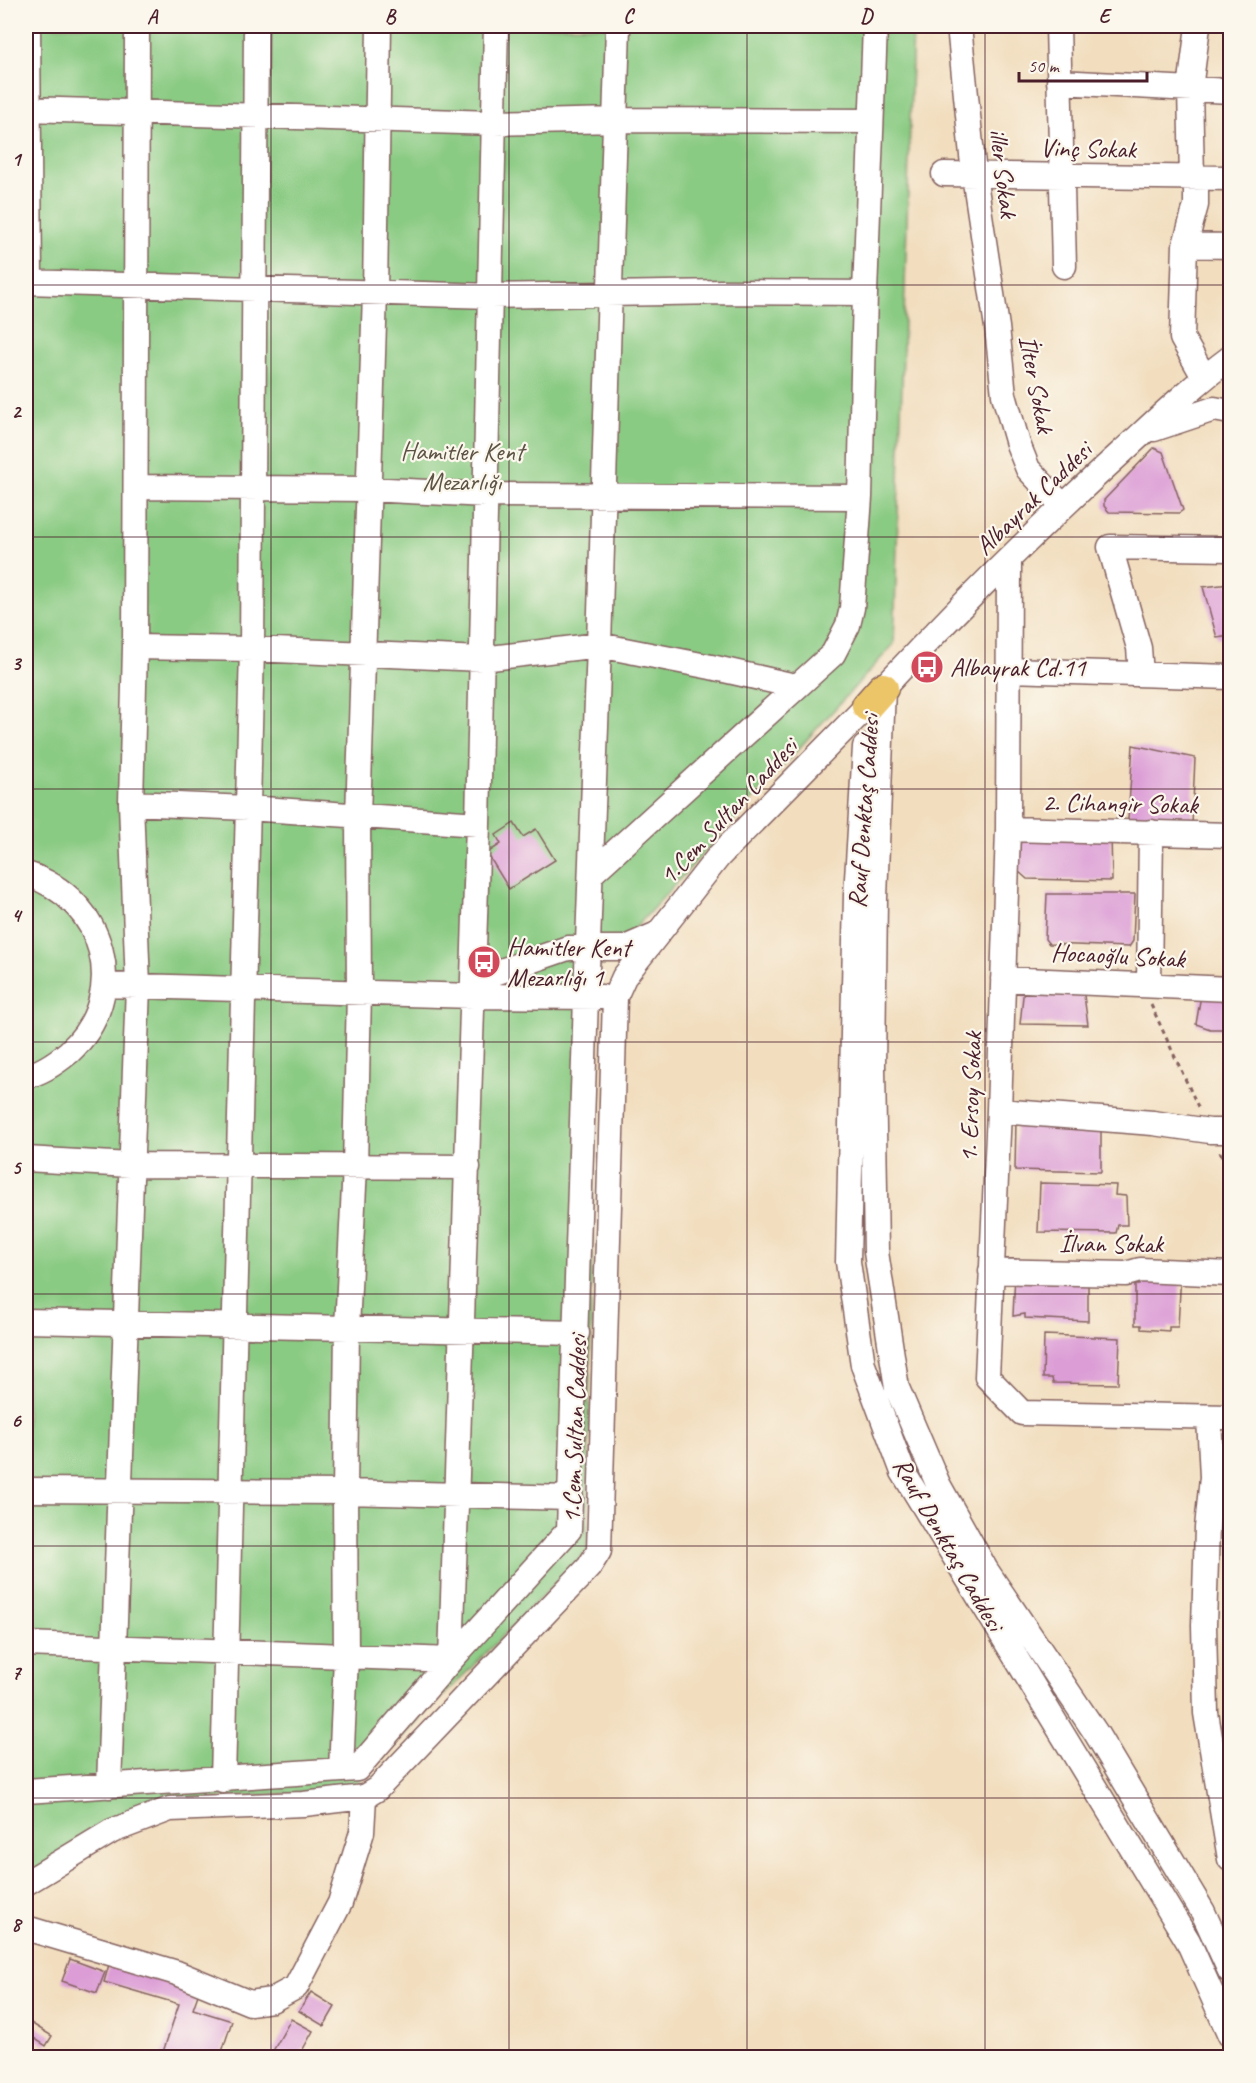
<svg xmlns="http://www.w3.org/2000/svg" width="1256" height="2083" font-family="Caveat,sans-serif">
<rect width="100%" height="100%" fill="#fbf7ec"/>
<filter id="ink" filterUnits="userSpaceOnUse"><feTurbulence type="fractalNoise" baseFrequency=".0167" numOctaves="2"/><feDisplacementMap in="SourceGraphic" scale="12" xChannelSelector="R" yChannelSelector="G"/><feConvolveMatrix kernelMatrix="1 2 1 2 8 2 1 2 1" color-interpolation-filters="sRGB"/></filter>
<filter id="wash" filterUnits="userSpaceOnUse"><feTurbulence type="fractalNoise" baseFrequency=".008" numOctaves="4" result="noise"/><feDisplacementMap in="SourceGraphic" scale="24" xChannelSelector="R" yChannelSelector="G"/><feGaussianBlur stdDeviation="1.35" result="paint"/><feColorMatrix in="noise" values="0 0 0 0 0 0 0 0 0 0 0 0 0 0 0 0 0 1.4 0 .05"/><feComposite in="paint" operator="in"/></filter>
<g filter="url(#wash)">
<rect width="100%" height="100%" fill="#f2debf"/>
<!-- green -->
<path fill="#8acb83" stroke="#6a7557" stroke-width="1.5" d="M26 26H913L894 644 597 970 587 1551 351 1789 171 1801 26 1875Z"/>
<g id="blocks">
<!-- building -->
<path fill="#dc9dd6" d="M1154 448 1163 452 1183 510 1179 513 1109 512 1104 506V500Z
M1230 584V636L1217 638 1203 587Z
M1133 745 1195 758 1192 825 1128 820Z
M514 823 523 837 536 829 555 860 509 889 487 853 501 844 496 835Z
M1022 827 1111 831 1112 881 1027 879 1018 871Z
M1047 894H1135L1133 941 1129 947 1049 944 1045 939Z
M1024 987 1083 988 1088 1025 1020 1024Z
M1230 994V1029H1210L1196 1024 1201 995Z
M1016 1119 1101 1123V1172L1015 1170Z
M1040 1183 1116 1185 1115 1195 1126 1196 1127 1225H1118L1116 1233 1038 1232Z
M1140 1270 1181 1273 1178 1327H1169V1331L1141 1329V1325H1135V1285H1139Z
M1015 1273 1088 1276V1321L1025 1318V1314L1013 1316Z
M1044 1335 1120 1338 1118 1384 1053 1383 1052 1378H1043Z
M70 1959 105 1972 97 1993 62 1981Z
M110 1961 200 1989 193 2009 232 2021 220 2058H161L179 2004 104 1982Z
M311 1992 335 2007 324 2026 299 2011Z
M291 2019 313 2031 298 2058H285L273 2051Z
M26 2020 52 2036 46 2046 26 2033Z"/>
</g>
</g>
<g filter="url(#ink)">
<use href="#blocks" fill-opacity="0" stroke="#85625f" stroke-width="1.5"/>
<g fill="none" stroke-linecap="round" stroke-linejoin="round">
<defs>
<path id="minor" d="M28 26 30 282
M959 26 974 175 997 327 1004 395 1018 444 1028 469 1063 506
M1058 26 1064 266
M1059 82 1230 91
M26 109 494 123 616 120 871 121
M944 174 1230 178
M1192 178 1190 89 1198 26
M1196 178V205L1185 245 1182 338 1204 377
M1185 245 1230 246
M26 282 491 296 725 292 865 293
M1230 358C1192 386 1158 419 1123 451 1040 526 960 606 883 688L875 898 873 1068 876 1252 897 1388 938 1484 986 1570 1096 1733 1203 1912 1230 1971
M1154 429 1214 409 1230 412
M136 487 368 489 486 495 860 497
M1009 560 1008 829 999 1111 987 1377 1022 1413 1230 1417
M135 647 252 649 482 659 599 645 711 667 795 686
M1009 670 1230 677
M1141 674 1139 648 1110 547 1230 549
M865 747 856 895 848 1262 863 1365 903 1472 1188 1941 1230 2035
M131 803 248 808 478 824
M1008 829 1230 835
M26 874C105 898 132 995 69 1052 57 1062 41 1073 26 1076
M591 874 833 654 848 625 852 608 860 497 865 293 875 26
M1003 979 1230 989
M104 985 473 996 602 997
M1149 985 1151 832
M473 992 495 973 568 948H625L655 935
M999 1111 1153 1123 1210 1131H1230
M26 1159 130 1165 468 1167
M991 1271 1126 1274 1140 1270 1230 1274
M26 1321 577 1333
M1209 1417 1212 1477
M1230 1464 1212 1477 1207 1528 1204 1625 1206 1713 1230 1859
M26 1490 345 1492 571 1498
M26 1644 451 1660 478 824 496 26
M341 1770 346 1657 345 1492 347 1328 355 1166 359 993 358 816 375 293 379 26
M223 1780 252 649 256 26
M109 1786 138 986 131 803 135 647 137 26
M26 1791 357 1769 451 1660 569 1530 586 997 599 645 618 26
M26 1883 112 1831 170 1809 304 1804 364 1797 377 1789 589 1567 599 1551 615 997 624 977 719 856 867 706
M26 1928 177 1973 250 2003 272 2000 296 1987 340 1903 362 1832 364 1797"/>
<path id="major" d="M867 706 883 688"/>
</defs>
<!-- minor casing -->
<use href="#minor" stroke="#85625f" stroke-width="27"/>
<!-- major casing -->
<use href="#major" stroke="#85625f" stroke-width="33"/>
<!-- path -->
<path stroke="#85625f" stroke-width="3" stroke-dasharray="4.5 4.5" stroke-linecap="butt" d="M1151 1005 1200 1111
M1220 1152 1230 1175"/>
<!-- minor -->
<use href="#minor" stroke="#fff" stroke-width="24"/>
<!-- major -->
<use href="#major" stroke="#edc569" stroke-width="30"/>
</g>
</g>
<!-- grid -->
<path fill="none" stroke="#4a1f2b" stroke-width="1.5" stroke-opacity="0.55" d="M271 26V2058M509 26V2058M747 26V2058M985 26V2058M26 285H1230M26 537H1230M26 789H1230M26 1042H1230M26 1294H1230M26 1546H1230M26 1798H1230"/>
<!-- icons -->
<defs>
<symbol id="bus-disc" viewBox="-11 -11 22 22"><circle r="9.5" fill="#d1495b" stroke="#fbf7ec"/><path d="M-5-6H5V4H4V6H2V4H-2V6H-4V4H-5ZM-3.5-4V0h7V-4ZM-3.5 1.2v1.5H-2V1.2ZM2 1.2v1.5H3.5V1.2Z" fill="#fff"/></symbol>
</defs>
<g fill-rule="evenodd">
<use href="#bus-disc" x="908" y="648" width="38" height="38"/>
<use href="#bus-disc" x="465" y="943" width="38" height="38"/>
</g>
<g text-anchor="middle" stroke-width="4.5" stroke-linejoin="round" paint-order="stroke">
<!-- street labels -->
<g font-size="26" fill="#4a1f2b" stroke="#fbf7ec">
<text transform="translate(1088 148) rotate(1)" y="9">Vinç Sokak</text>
<text transform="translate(1004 173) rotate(83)" y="9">iller Sokak</text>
<text transform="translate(1037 384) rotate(79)" y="9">İlter Sokak</text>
<text transform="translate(1033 498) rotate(-44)" y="9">Albayrak Caddesi</text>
<text transform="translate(1120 803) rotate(1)" y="9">2. Cihangir Sokak</text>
<text transform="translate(728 811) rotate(-47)" y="9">1.Cem Sultan Caddesi</text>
<text transform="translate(863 811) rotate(-86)" y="9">Rauf Denktaş Caddesi</text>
<text transform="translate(1118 955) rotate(3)" y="9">Hocaoğlu Sokak</text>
<text transform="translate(970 1097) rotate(-88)" y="9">1. Ersoy Sokak</text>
<text x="1111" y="1252">İlvan Sokak</text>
<text transform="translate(574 1429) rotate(-88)" y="9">1.Cem Sultan Caddesi</text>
<text transform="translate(949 1544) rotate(60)" y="9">Rauf Denktaş Caddesi</text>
</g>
<!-- park labels -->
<g font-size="26" fill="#5d5345" stroke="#fbf7ec">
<text x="462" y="460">Hamitler Kent<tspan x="462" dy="30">Mezarlığı</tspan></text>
</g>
<!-- poi labels -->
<g font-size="26" fill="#4a1f2b" stroke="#fbf7ec" text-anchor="start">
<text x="950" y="676">Albayrak Cd.11</text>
<text x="507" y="956">Hamitler Kent<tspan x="507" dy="30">Mezarlığı 1</tspan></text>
</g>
</g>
<!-- margin -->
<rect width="1256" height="2083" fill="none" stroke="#fbf7ec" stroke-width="66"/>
<!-- scale -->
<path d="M1019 72v9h128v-9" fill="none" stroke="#4a1f2b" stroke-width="3"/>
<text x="1028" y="72" font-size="18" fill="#4a1f2b" stroke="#fbf7ec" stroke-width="4.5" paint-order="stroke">50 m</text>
<rect x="33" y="33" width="1190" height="2017" fill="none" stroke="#4a1f2b" stroke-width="2"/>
<g font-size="20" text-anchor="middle" font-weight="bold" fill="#4a1f2b">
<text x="152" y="23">A</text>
<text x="390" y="23">B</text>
<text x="628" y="23">C</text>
<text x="866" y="23">D</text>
<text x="1104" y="23">E</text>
<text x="16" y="166">1</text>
<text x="16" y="418">2</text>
<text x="16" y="670">3</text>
<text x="16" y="922">4</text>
<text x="16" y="1174">5</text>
<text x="16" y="1427">6</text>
<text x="16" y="1679">7</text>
<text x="16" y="1931">8</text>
</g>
</svg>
